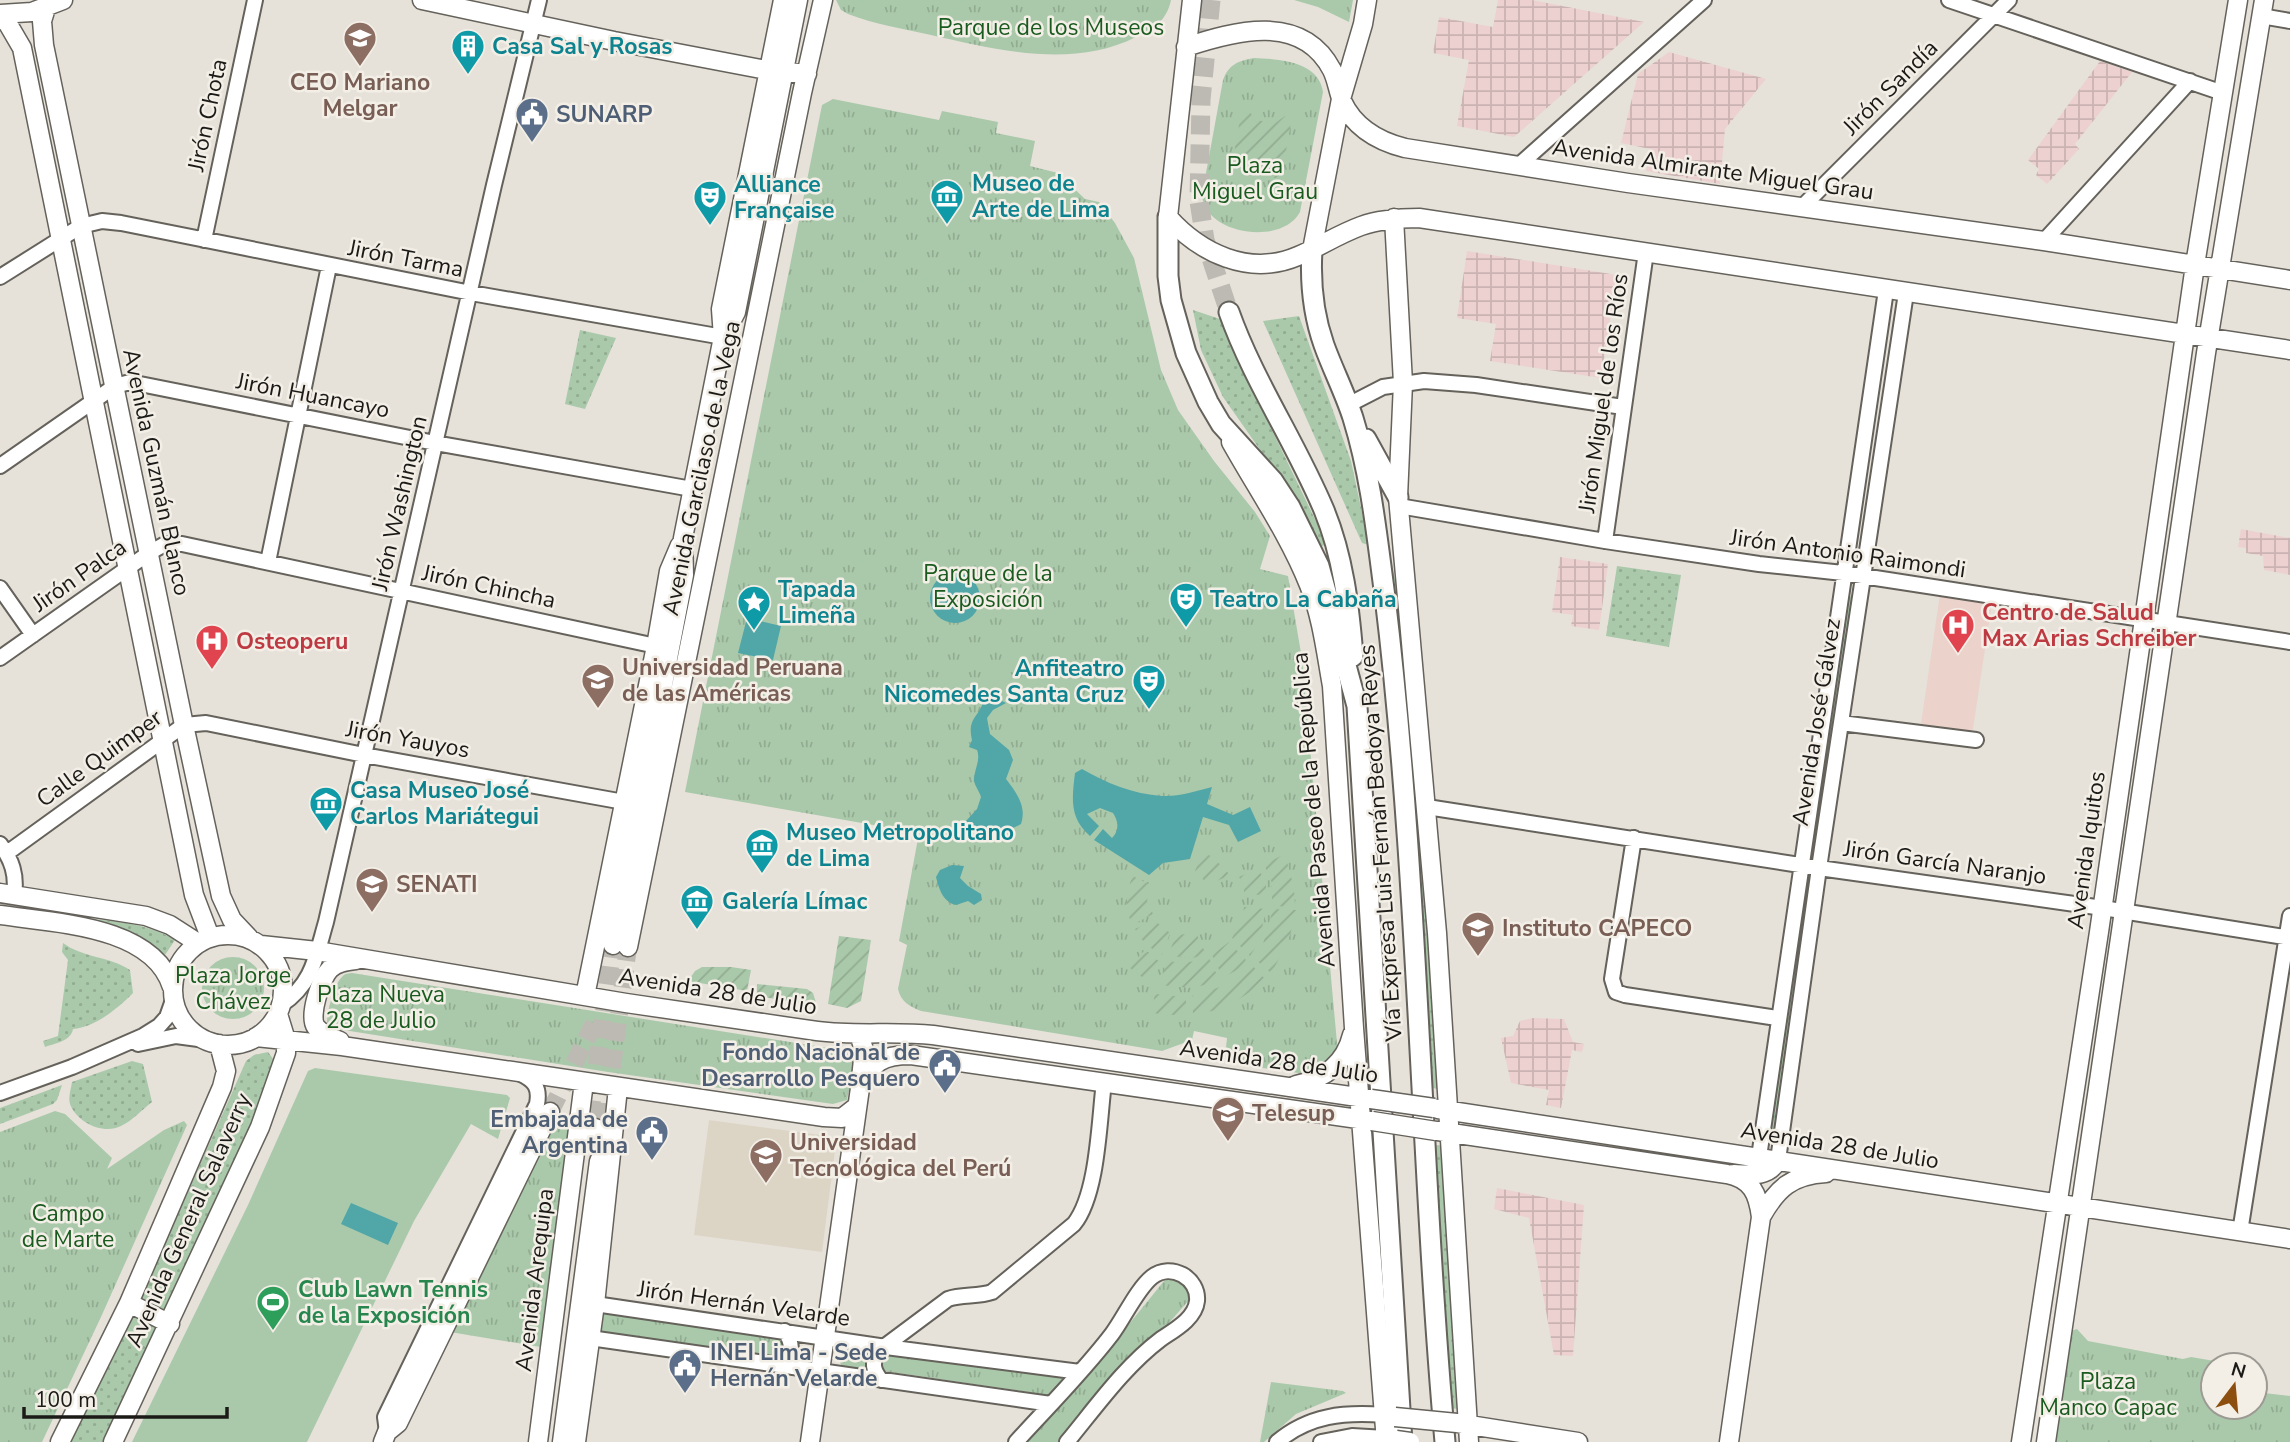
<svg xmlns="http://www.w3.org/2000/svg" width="2290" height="1442" font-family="'Nunito Sans',sans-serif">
<defs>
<pattern id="industrial-grid" width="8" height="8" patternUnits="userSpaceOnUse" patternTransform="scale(1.75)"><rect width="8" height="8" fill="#ecd1d0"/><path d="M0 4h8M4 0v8" fill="none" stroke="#cab3b2"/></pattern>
<pattern id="grass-dots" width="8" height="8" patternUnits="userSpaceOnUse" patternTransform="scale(1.75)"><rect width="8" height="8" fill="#aac9aa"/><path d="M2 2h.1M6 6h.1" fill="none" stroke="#92ac92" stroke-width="1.8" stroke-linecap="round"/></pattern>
<pattern id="park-tufts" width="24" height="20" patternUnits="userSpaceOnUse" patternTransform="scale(1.75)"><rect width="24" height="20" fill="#aac9aa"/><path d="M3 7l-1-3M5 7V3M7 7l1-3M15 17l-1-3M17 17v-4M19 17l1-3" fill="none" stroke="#92ac92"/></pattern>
<pattern id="garden-furrows" width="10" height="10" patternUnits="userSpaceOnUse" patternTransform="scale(1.75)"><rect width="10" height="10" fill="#aac9aa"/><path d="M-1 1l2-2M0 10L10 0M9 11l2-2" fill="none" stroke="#92ac92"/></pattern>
</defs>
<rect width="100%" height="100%" fill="#e6e2da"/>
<!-- built -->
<path fill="#dcd5c6" d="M709 1120 828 1136 836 1143 822 1252 694 1235Z"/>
<!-- industrial -->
<path fill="url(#industrial-grid)" d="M1498 0H1532L1644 22 1514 137 1457 126 1469 60 1433 53 1439 17 1493 27Z
M1669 52 1766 79 1725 129 1720 184 1646 171 1650 149 1621 143 1638 74Z
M2100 61 2132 72 2075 144 2079 149 2047 184 2036 175 2039 169 2028 160Z
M1467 251 1617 275 1601 378 1490 361 1496 324 1457 318Z
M2241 529 2290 538V575L2264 570 2263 556 2246 553V548L2238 547Z
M1560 557 1608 564 1599 630 1571 626 1573 615 1552 612Z
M1533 1018 1564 1019 1573 1042 1584 1044 1582 1052 1572 1050 1561 1108 1546 1105 1549 1090 1511 1083 1501 1038 1513 1036 1520 1021Z
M1497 1188 1584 1205 1573 1356 1554 1355 1529 1218 1494 1209Z"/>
<!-- medical -->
<path fill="#ebd2cb" d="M1940 594 1992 602 1973 729 1969 733 1923 726 1921 724Z"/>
<!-- grass -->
<path fill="url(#grass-dots)" d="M1193 310 1223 320 1241 366 1327 544 1320 547 1294 498 1223 397 1201 350Z
M1299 316 1351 461 1369 545 1362 543 1263 321Z
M580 330 616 338 585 409 565 404Z
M1391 559 1407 641 1440 1090 1430 1087Z
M1617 566 1681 575 1669 647 1606 636Z
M1847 596 1854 597 1817 846 1810 845Z
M1804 888 1810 889 1775 1132 1768 1130Z
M85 918C117 922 147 923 175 940L165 955 141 936 116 926Z
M63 943C83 958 109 956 130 970L133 993C118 1008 96 1027 73 1029 71 1041 56 1043 45 1047L43 1041 58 1036 68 960 62 952Z
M268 1052 274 1060 272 1080 103 1442H69L130 1323 246 1061 254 1055Z
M132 1061 143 1064 152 1102C143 1109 132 1121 121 1126 104 1135 77 1123 70 1104 68 1097 71 1089 72 1082Z
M62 1085 57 1100 53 1104 0 1124V1108Z
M1433 1145 1444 1146 1463 1410 1451 1408Z
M843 1345 872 1349 865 1357 868 1371 842 1367C838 1358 836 1353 843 1345Z"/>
<!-- park -->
<path fill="url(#park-tufts)" d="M836 0H1171C1167 20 1154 29 1136 37 1073 69 997 50 931 35 903 29 874 24 848 14L841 10Z
M1294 0H1353L1349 22 1318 7Z
M1254 58C1279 59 1319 61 1323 92L1300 212C1282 246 1205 235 1202 195L1223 80C1229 64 1238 61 1254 58Z
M833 99 939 120 942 111 998 122 996 133 1035 141 1030 166 1058 173 1085 199 1099 202 1115 223 1134 258 1161 370 1178 410 1214 461 1255 512 1270 536 1260 569 1288 576 1302 659 1338 1054 1313 1075 1242 1065 1226 1047 1227 1038 1194 1031 1192 1040 1162 1051 921 1011C909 1006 901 1002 898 989L907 945 899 941 919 833 685 792 822 105Z
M202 988a31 31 0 1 1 62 0a31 31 0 1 1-62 0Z
M352 973 847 1051 853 1056 854 1062 847 1100 833 1104 608 1072 331 1028 327 1025C326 1015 334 985 341 978 345 973 346 974 352 973Z
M55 1111 65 1114 112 1158 107 1169 164 1130 184 1121 187 1125 101 1317 42 1442H0V1132Z
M558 1115 570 1118 541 1347 450 1332Z
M1170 1278C1183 1281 1187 1286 1190 1299L1064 1442H1025L1086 1377 1164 1281Z
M605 1309 787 1339 784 1356 774 1359 600 1332Z
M2077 1329 2088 1341 2183 1359 2191 1357 2238 1365H2213V1407H2255V1392L2290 1396V1442H2052L2068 1332Z
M882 1352 1068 1377 1048 1395 884 1371 878 1367Z
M1271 1382 1343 1391 1346 1393 1296 1414 1264 1442H1260Z"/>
<!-- garden -->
<path fill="url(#garden-furrows)" d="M1242 108 1248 109 1255 120 1275 123 1285 116 1292 117 1281 179 1231 170Z
M1202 852 1213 857 1230 875 1208 885 1202 878 1194 874Z
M1285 854 1294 888 1295 907 1272 906V883L1264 864Z
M1258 868 1266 884V894L1244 896V885L1239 877Z
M1133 876 1152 886 1147 900 1153 914 1132 925C1125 908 1125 892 1133 876Z
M1244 907 1266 909 1259 942 1250 956 1232 938 1242 919Z
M1273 909 1296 910C1292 935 1284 952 1271 973L1254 958 1263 944Z
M1154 920 1170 933 1162 955C1150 948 1141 941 1135 929Z
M1196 933 1206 954 1193 958 1168 956 1176 935Z
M839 936 871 940 861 1001 847 1008 828 1004Z
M1229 942 1246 960 1240 968 1223 978 1212 955Z
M1144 951 1159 961 1151 981 1138 975 1129 967Z
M1209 958 1220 981 1192 988 1159 985 1167 961 1184 963Z
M1250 963 1265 979C1243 999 1223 1012 1193 1014L1192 996 1220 987Z
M702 967H731L751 970 747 991 688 981 695 971Z
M757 984 807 989 813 993 817 1006 757 996Z
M1155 994 1186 997V1016L1151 1013Z"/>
<!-- pitch -->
<path fill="#aac9aa" d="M315 1068 507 1095 510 1098 498 1139 471 1124 414 1221 307 1442H132L248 1205 308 1071Z"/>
<!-- water -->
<path fill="#51a6a8" d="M930 598a25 25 0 1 1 50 0a25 25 0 1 1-50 0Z
M747 618 781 626 773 660 738 653Z
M994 697 1006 703 993 710 987 718 990 734 1009 750 1013 760 1006 779C1016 792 1027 806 1021 824L1002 834 982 831 985 828 968 827 966 821 977 809 981 797C979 790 975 787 974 780 974 769 981 761 977 750L969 747 972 740C967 718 978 719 984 700Z
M1082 769C1106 783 1133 794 1162 796 1178 797 1196 791 1212 787L1207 804 1233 815 1250 807 1261 831 1238 842 1229 825 1203 817 1190 859 1163 863 1149 875 1094 840 1103 829 1112 838C1119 831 1119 822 1113 813L1100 808 1087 814 1099 826 1090 836C1069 818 1072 798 1075 773Z
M952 865 964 866 960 878 968 886 981 894 982 900 974 905 968 901 956 905C943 902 939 889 936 877L940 870Z
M351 1203 398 1223 388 1245 341 1224Z"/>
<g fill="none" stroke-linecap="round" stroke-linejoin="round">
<!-- major-tunnel -->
<path stroke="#bdbab3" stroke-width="18" stroke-dasharray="18 9" stroke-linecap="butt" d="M550 1112 597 1018
M586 1145 613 945
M601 1148 628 947"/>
<!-- highway-tunnel -->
<path stroke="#bdbab3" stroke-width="19" stroke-dasharray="19 10" stroke-linecap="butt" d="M1211 0 1201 100 1199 201 1205 240 1229 312"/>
<defs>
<path id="minor" d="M1949 0 2223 93
M2261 16 2290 21
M1518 166 1704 0
M1803 206 2009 0
M204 240 255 0
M2044 241 2190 81
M0 277 81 226 102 221 121 223 471 293 723 337
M1348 405 1383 387 1424 381 1476 385 1623 407
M0 466 115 386 130 382 435 443 692 489
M1399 506 1605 541 1759 564 1843 573 2290 642
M1605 541 1646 252
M268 562 329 266
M0 588 33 635
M0 658 149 553 165 544H182L656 646
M1841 723 1976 740
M1427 807 1819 868 2103 908 2290 938
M1634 838 1612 979 1616 992 1625 995 1777 1018
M0 844C12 860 17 875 14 895
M7 853 184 725 206 723 364 755 624 802
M281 1005C313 984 316 956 326 922L494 185 539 0
M138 1044 176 1036 206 1040
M0 1093 72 1067 143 1036 159 1026 167 1017 173 1000
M1759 1157 1886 290
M1778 1160 1819 868 1906 293
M2240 1232 2290 916
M595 1304 886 1347 1080 1372
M590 1338 1051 1404
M779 1365C793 1355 794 1346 785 1331
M881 1380C873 1370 872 1364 877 1352L948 1299C962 1294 978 1297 992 1292L1074 1224C1098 1194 1099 1121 1104 1082
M387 1432 385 1417 537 1104C540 1088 535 1081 521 1074
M1016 1442C1048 1407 1083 1372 1112 1334 1124 1318 1137 1289 1152 1277 1171 1262 1199 1278 1197 1301 1195 1319 1174 1330 1161 1339 1124 1367 1096 1407 1067 1442
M1277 1442C1309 1415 1344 1412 1384 1415
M1321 1442 1352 1436 1386 1438"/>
<path id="major" d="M422 0 614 41 761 69 807 74
M1192 0 1168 217C1200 253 1249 277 1298 256 1319 247 1339 234 1361 226 1380 219 1400 218 1419 218L2290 350
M46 8 42 21 44 45 184 725 221 896 232 920 249 938
M0 14 32 12 63 0
M0 16 8 24 22 48 194 895 210 937
M1186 47C1234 31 1302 12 1332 70 1337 80 1338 91 1342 101 1354 127 1377 141 1405 148L1628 183 2044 241 2290 280
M1394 218 1403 383 1398 497 1437 933 1469 1442
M1312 250 1341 99 1363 24 1367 0
M723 337 736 312 798 0
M1231 442C1258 490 1289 535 1309 585 1322 617 1326 653 1332 686L1354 1028 1386 1442
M0 893 146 916 170 925 198 943
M0 915C53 923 153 925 172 987
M173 990a55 55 0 1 1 110 0a55 55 0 1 1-110 0Z
M261 945 317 951 626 1003 817 1031C856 1036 894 1031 933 1035L1371 1099
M613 945 684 575 683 538 723 337 721 309 783 0
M628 947 802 93 823 0
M585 996 656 646 669 571 680 545
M256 1037 342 1046 824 1117 842 1118 856 1107
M340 1041C332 1038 322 1034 316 1027 308 1016 321 978 330 969 337 962 347 961 356 960
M1296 1085C1324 1079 1345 1064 1352 1035
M860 1088C872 1062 882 1055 911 1055L1372 1121
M1438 1109 2290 1239
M1438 1131 1727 1174C1752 1179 1758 1194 1761 1217L1729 1442
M577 1143 587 1129 595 1128 606 1133 613 1148
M1734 1174C1752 1175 1769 1177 1778 1160
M1761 1217C1777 1188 1792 1175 1826 1173
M129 1303 170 1324
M1457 1423 1578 1442
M60 1442 129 1303 222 1087 226 1071 219 1044
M113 1442 260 1127 286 1053V1040L278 1014
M383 1442 387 1432 398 1423 550 1112
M538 1442 584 1082
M562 1442 599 1161
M576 1442 595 1304 618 1088
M810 1442 860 1088 864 1050 859 1034
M2021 1442 2099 932 2195 265 2238 0
M2046 1442 2206 353 2264 0"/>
<path id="highway" d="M1168 217V276L1171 300 1186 353 1208 402 1221 424 1273 481 1290 507 1319 566 1357 706 1402 1442
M1312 250C1310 283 1313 314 1324 345 1333 370 1345 393 1353 418 1371 476 1377 537 1385 597 1419 877 1420 1161 1445 1442
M1229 312C1253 380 1296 443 1324 510 1343 556 1349 606 1353 656
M1366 439 1398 497"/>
</defs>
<!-- minor casing -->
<use href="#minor" stroke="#65625b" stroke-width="18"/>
<!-- major casing -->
<use href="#major" stroke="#65625b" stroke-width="21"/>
<!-- highway casing -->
<use href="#highway" stroke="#65625b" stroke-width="23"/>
<!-- minor -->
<use href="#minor" stroke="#fff" stroke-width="14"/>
<!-- major -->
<use href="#major" stroke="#fff" stroke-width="18"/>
<!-- highway -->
<use href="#highway" stroke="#fff" stroke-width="19"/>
<defs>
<path id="major-bridge" d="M1371 1099 1434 1108
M1372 1121 1436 1131
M1395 1417 1457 1423
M1396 1440 1410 1442"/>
</defs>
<!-- major-bridge casing -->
<use href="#major-bridge" stroke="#65625b" stroke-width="21" stroke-linecap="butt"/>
<!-- major-bridge -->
<use href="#major-bridge" stroke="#fff" stroke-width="18"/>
</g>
<!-- icons -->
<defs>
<symbol id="school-pin" viewBox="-11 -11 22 30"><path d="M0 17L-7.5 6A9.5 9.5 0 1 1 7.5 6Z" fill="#8d6e63" stroke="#f3efe7"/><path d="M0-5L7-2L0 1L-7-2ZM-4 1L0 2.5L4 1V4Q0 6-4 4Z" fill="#fff"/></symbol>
<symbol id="building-pin" viewBox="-11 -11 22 30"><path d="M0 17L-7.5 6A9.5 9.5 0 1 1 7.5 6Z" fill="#0f9aa8" stroke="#f3efe7"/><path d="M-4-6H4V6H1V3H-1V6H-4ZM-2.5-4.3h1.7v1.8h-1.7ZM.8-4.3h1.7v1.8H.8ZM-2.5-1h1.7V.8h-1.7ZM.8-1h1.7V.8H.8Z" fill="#fff"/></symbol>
<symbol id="civic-pin" viewBox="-11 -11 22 30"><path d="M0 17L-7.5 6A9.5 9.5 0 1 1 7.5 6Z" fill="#5c6f8a" stroke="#f3efe7"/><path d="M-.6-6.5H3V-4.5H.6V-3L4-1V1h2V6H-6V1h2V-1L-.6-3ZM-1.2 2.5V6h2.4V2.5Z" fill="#fff"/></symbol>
<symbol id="museum-pin" viewBox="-11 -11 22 30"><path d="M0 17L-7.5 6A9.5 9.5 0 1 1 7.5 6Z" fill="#0f9aa8" stroke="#f3efe7"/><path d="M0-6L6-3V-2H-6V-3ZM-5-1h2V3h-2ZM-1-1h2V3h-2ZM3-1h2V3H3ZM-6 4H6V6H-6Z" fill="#fff"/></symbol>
<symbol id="theatre-pin" viewBox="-11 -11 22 30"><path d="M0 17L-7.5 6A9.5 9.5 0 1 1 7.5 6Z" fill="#0f9aa8" stroke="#f3efe7"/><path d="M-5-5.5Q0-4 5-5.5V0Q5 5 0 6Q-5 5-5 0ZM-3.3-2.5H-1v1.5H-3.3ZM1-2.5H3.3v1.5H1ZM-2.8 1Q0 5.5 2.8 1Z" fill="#fff"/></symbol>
<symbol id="sight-pin" viewBox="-11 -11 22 30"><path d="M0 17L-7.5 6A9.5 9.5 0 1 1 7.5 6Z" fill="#0f9aa8" stroke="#f3efe7"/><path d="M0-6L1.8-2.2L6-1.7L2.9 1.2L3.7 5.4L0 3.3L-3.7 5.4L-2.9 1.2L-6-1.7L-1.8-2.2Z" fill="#fff"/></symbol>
<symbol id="hospital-pin" viewBox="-11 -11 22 30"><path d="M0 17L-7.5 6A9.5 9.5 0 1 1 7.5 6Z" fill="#e0444e" stroke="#f3efe7"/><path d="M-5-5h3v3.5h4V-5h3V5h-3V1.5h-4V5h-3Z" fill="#fff"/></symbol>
<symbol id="university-pin" viewBox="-11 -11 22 30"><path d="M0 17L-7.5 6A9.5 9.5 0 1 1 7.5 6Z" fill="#8d6e63" stroke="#f3efe7"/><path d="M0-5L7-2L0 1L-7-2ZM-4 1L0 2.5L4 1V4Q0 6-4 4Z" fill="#fff"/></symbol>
<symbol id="stadium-pin" viewBox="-11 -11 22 30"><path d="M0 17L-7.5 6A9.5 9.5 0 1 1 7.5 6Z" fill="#2e9e5b" stroke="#f3efe7"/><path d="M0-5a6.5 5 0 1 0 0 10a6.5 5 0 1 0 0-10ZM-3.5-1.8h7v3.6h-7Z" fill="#fff"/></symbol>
</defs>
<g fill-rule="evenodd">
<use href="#school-pin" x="341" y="19" width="38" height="52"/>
<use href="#building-pin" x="449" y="27" width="38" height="52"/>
<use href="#civic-pin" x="513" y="95" width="38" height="52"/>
<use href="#museum-pin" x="928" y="177" width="38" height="52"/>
<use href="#theatre-pin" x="691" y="178" width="38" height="52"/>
<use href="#theatre-pin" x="1167" y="580" width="38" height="52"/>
<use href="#sight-pin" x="735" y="583" width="38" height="52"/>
<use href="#hospital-pin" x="1939" y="606" width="38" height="52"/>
<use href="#hospital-pin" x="193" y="622" width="38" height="52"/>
<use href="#university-pin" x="579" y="661" width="38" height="52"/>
<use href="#theatre-pin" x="1130" y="662" width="38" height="52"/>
<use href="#museum-pin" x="307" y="784" width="38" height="52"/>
<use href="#museum-pin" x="743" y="826" width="38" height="52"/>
<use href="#university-pin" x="353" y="865" width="38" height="52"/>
<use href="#museum-pin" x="678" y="882" width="38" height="52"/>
<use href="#university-pin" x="1459" y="909" width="38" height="52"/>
<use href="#civic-pin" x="926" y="1046" width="38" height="52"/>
<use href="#university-pin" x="1209" y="1094" width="38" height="52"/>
<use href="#civic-pin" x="633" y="1113" width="38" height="52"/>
<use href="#university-pin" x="747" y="1136" width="38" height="52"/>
<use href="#stadium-pin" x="254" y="1283" width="38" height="52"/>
<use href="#civic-pin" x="666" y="1346" width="38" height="52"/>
</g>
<g text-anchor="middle" stroke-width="5" stroke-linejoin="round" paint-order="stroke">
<!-- park labels -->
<g font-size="23" fill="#195a1f" stroke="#f3efe7">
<text x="1051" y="35">Parque de los Museos</text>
<text x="1255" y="173">Plaza<tspan x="1255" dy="26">Miguel Grau</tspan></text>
<text x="988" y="581">Parque de la<tspan x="988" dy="26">Exposición</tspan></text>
<text x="233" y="983">Plaza Jorge<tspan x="233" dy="26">Chávez</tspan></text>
<text x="381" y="1002">Plaza Nueva<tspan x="381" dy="26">28 de Julio</tspan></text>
<text x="68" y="1221">Campo<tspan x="68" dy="26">de Marte</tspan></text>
<text x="2108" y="1389">Plaza<tspan x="2108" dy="26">Manco Capac</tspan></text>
</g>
<!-- culture labels -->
<g font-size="23" font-weight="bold" fill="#0d838f" stroke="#f3efe7" text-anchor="start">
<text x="492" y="54">Casa Sal y Rosas</text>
<text x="972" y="191">Museo de<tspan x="972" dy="26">Arte de Lima</tspan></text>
<text x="734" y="192">Alliance<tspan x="734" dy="26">Française</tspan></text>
<text x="778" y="597">Tapada<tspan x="778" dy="26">Limeña</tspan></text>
<text x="1210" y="607">Teatro La Cabaña</text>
<text x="1124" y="676" text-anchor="end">Anfiteatro<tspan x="1124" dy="26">Nicomedes Santa Cruz</tspan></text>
<text x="350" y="798">Casa Museo José<tspan x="350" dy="26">Carlos Mariátegui</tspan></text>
<text x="786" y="840">Museo Metropolitano<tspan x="786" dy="26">de Lima</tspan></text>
<text x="722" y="909">Galería Límac</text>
</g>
<!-- education labels -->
<g font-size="23" font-weight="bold" fill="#785e54" stroke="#f3efe7" text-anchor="start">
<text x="360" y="90" text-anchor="middle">CEO Mariano<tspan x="360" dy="26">Melgar</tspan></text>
<text x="622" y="675">Universidad Peruana<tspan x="622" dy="26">de las Américas</tspan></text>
<text x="396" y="892">SENATI</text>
<text x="1502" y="936">Instituto CAPECO</text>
<text x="1252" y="1121">Telesup</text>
<text x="790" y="1150">Universidad<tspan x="790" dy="26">Tecnológica del Perú</tspan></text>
</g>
<!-- street labels -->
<g font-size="23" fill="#1b1a17" stroke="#f3efe7">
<text transform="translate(1890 87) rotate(-45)" y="8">Jirón Sandía</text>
<text transform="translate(207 115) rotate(-78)" y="8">Jirón Chota</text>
<text transform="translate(1713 169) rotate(8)" y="8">Avenida Almirante Miguel Grau</text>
<text transform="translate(406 258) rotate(11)" y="8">Jirón Tarma</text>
<text transform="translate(1603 393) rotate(-82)" y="8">Jirón Miguel de los Ríos</text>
<text transform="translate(313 395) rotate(11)" y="8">Jirón Huancayo</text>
<text transform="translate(701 468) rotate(-78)" y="8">Avenida Garcilaso de la Vega</text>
<text transform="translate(157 472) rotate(78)" y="8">Avenida Guzmán Blanco</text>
<text transform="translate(399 503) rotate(-77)" y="8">Jirón Washington</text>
<text transform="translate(1848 553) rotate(8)" y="8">Jirón Antonio Raimondi</text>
<text transform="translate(79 575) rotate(-35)" y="8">Jirón Palca</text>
<text transform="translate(489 586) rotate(12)" y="8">Jirón Chincha</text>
<text transform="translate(1816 722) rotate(-81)" y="8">Avenida José Gálvez</text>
<text transform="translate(408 739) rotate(10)" y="8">Jirón Yauyos</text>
<text transform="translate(99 758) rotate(-36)" y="8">Calle Quimper</text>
<text transform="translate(1313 810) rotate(-95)" y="8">Avenida Paseo de la República</text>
<text transform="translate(1380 843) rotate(-94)" y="8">Vía Expresa Luis Fernán Bedoya Reyes</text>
<text transform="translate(2086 850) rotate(-82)" y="8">Avenida Iquitos</text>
<text transform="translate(1945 862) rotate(8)" y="8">Jirón García Naranjo</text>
<text transform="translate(718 991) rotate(9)" y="8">Avenida 28 de Julio</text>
<text transform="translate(1279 1061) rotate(8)" y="8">Avenida 28 de Julio</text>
<text transform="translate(1840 1145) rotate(9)" y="8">Avenida 28 de Julio</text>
<text transform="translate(188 1220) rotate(-66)" y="8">Avenida General Salaverry</text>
<text transform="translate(534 1280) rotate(-83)" y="8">Avenida Arequipa</text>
<text transform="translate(744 1303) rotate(8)" y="8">Jirón Hernán Velarde</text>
</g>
<!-- service labels -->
<g font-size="23" font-weight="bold" fill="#4e5e75" stroke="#f3efe7" text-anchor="start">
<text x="556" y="122">SUNARP</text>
<text x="920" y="1060" text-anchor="end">Fondo Nacional de<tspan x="920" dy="26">Desarrollo Pesquero</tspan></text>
<text x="628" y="1127" text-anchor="end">Embajada de<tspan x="628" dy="26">Argentina</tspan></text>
<text x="710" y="1360">INEI Lima - Sede<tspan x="710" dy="26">Hernán Velarde</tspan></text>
</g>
<!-- health labels -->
<g font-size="23" font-weight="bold" fill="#be3a42" stroke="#f3efe7" text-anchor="start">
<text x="1982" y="620">Centro de Salud<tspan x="1982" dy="26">Max Arias Schreiber</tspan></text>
<text x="236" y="649">Osteoperu</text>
</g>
<!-- leisure labels -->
<g font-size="23" font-weight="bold" fill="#27864d" stroke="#f3efe7" text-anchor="start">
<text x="298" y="1297">Club Lawn Tennis<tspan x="298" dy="26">de la Exposición</tspan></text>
</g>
</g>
<!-- north arrow -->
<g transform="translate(2234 1386) rotate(16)"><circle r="33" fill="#f3efe7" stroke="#9d9a94" stroke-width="2"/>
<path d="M0-5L12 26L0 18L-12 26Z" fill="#8c4f0f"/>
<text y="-10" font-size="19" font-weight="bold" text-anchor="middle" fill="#1b1a17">N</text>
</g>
<!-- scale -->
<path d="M24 1407v10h203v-10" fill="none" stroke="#1b1a17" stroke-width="3.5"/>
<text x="35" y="1407" font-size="21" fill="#1b1a17" stroke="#f3efe7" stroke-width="5" paint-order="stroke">100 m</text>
</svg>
